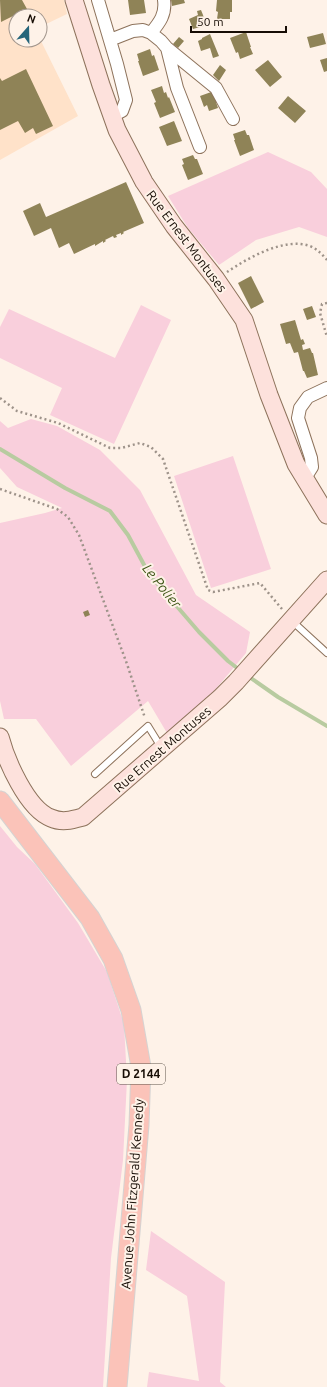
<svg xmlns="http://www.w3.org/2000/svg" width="327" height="1387" font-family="Ubuntu,sans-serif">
<rect width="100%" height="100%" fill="#fef2e8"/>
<!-- built -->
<path fill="#ffe2c9" d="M0 0H64L67 14 40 27V16H16V40H40V39L78 116 0 160Z"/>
<!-- green -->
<path fill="#f9cfdc" d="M268 152 311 172 327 189V237L299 227 256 240 219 265 188 228 168 196Z
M141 305 171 320 114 444 50 415 62 388 0 358V327L9 309 115 358Z
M31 419 57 426 100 450 140 490 196 595 250 632 246 653 214 691 167 733 148 701 71 766 36 719H4L0 701V523L45 513 62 508 17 487 0 468V421L8 428Z
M233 456 271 569 211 588 174 476Z
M0 826 17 847 35 864 78 923 107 972 124 1024 127 1080 123 1160 111 1258 103 1387H0Z
M151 1231 225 1282 220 1382 226 1387H147L149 1372 199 1381 187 1296 146 1270Z"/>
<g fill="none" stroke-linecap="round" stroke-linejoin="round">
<!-- stream -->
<path stroke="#b8cba0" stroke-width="4" d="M0 449 65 488 110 511 128 535 149 574 199 632 228 661 241 671
M248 676 278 697 327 726"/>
</g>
<!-- building -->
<path fill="#8f8357" d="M0 0H22L27 9 1 22Z
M128 0H144L146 13 130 15Z
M171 0H184L185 3 172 6Z
M217 0H232V12H230V19H217L218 12 216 11Z
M201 10 207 25 193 29 189 19 198 15 197 11Z
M246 32 251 47H250L253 54 240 59 238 52 236 53 230 38Z
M323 33 326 44 310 48 307 37Z
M210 34 219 56 213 58 210 48 201 51 198 41 202 39V38Z
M179 37 184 41 178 48 173 44Z
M150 49 152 56 154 55 159 70 143 76 138 61H139L137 54Z
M327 58V71L324 72 320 60Z
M268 60 282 77 270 87 255 70Z
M220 65 226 70 219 81 213 75Z
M26 69 53 126 36 134 33 128 25 133 18 121 0 130V78L2 81Z
M162 86 164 93 166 92 168 98 169 97 175 112 160 118 154 103 156 102 151 90Z
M214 91 218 101 216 102 218 108 209 111 207 105 204 107 200 96Z
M288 96 306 111 295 123 278 108Z
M174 121 182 141 167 146 159 127Z
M245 130 247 135H249L254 150 240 156 234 140H235L233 134Z
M193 155 195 159H197L203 174 188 180 182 165 184 164 182 159Z
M126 182 144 223 123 232 124 233 121 235V233L116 235 117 237 114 238 113 236 105 240 106 241 103 243V241L95 246V244L74 254 69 243 59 248 51 228 34 236 23 211 40 203 46 217Z
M251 276 264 302 251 309 238 283Z
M312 306 316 317 307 320 303 309Z
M295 320 301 340 303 339 305 344 302 345 303 350 310 348 312 353H313L318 375 307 378 304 371H303L298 352 294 353 290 343 286 344 280 324Z
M88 610 90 615 85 617 83 612Z"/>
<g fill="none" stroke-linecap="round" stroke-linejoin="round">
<defs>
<path id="lane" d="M292 621 327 653
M95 774 148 726 161 747"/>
<path id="street" d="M98 0 117 64 126 100 122 111 112 116
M151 33C160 22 166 14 164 0
M110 40 133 31 143 30 151 33 161 41 167 48 177 88 200 147
M167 48 216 88 233 119
M305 478 312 467 311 458 298 418 300 408 308 397 327 388"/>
<path id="secondary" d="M74 0 101 85 117 130 144 182 174 226 216 279 244 320 269 395 296 464 327 515
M0 737C6 760 27 809 51 818 62 823 72 820 83 817L220 698 236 682 327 580"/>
<path id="primary" d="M0 801 90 918 113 959 131 1010 141 1067 139 1125 117 1387"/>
</defs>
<!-- lane casing -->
<use href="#lane" stroke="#8d725b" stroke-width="8"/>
<!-- street casing -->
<use href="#street" stroke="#8d725b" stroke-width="14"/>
<!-- secondary casing -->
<use href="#secondary" stroke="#8d725b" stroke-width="19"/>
<!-- primary casing -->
<use href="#primary" stroke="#d5d3d2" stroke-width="21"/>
<!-- path -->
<path stroke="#9e938a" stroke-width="2.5" stroke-dasharray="2 3" stroke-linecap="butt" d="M227 272C248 258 284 237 310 246 317 249 322 254 327 260
M327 303 322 304 320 313 327 337
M0 398 17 411 58 423 110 448H121L140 443 151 447 163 459 208 590 213 592 260 583 282 609
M0 489 57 509 68 517 79 535 127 664 145 718"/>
<!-- lane -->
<use href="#lane" stroke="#fff" stroke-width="6"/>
<!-- street -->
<use href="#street" stroke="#fff" stroke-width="12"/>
<!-- secondary -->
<use href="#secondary" stroke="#fde1dc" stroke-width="17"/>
<!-- primary -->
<use href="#primary" stroke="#fbc3b9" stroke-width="19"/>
</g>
<g text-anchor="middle" stroke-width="4" stroke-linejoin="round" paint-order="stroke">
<!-- shield labels -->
<rect fill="#fef2e8" stroke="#5c5249" stroke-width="1" x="117" y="1064" width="48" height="20" rx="3"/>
<g font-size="12" font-weight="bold" fill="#170d05">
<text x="141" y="1078">D 2144</text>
</g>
<!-- street labels -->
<g font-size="13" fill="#170d05" stroke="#fef2e8">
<text transform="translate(187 241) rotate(53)" y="5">Rue Ernest Montuses</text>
<text transform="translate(162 749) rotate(-41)" y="5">Rue Ernest Montuses</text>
<text transform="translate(132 1194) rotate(-86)" y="5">Avenue John Fitzgerald Kennedy</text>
</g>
<!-- water labels -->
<g font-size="14" font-style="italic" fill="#3f5617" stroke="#fef2e8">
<text transform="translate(162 586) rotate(51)" y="5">Le Polier</text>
</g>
</g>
<!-- north arrow -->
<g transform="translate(28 28) rotate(20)"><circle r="19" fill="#fef2e8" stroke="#a2968d"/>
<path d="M0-3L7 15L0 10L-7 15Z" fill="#25657a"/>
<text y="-6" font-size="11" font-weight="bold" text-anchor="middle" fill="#170d05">N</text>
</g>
<!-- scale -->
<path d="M191 26v6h95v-6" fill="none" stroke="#170d05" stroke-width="2"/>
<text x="197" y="26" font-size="12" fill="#170d05" stroke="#fef2e8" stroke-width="3" paint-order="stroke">50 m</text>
</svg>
